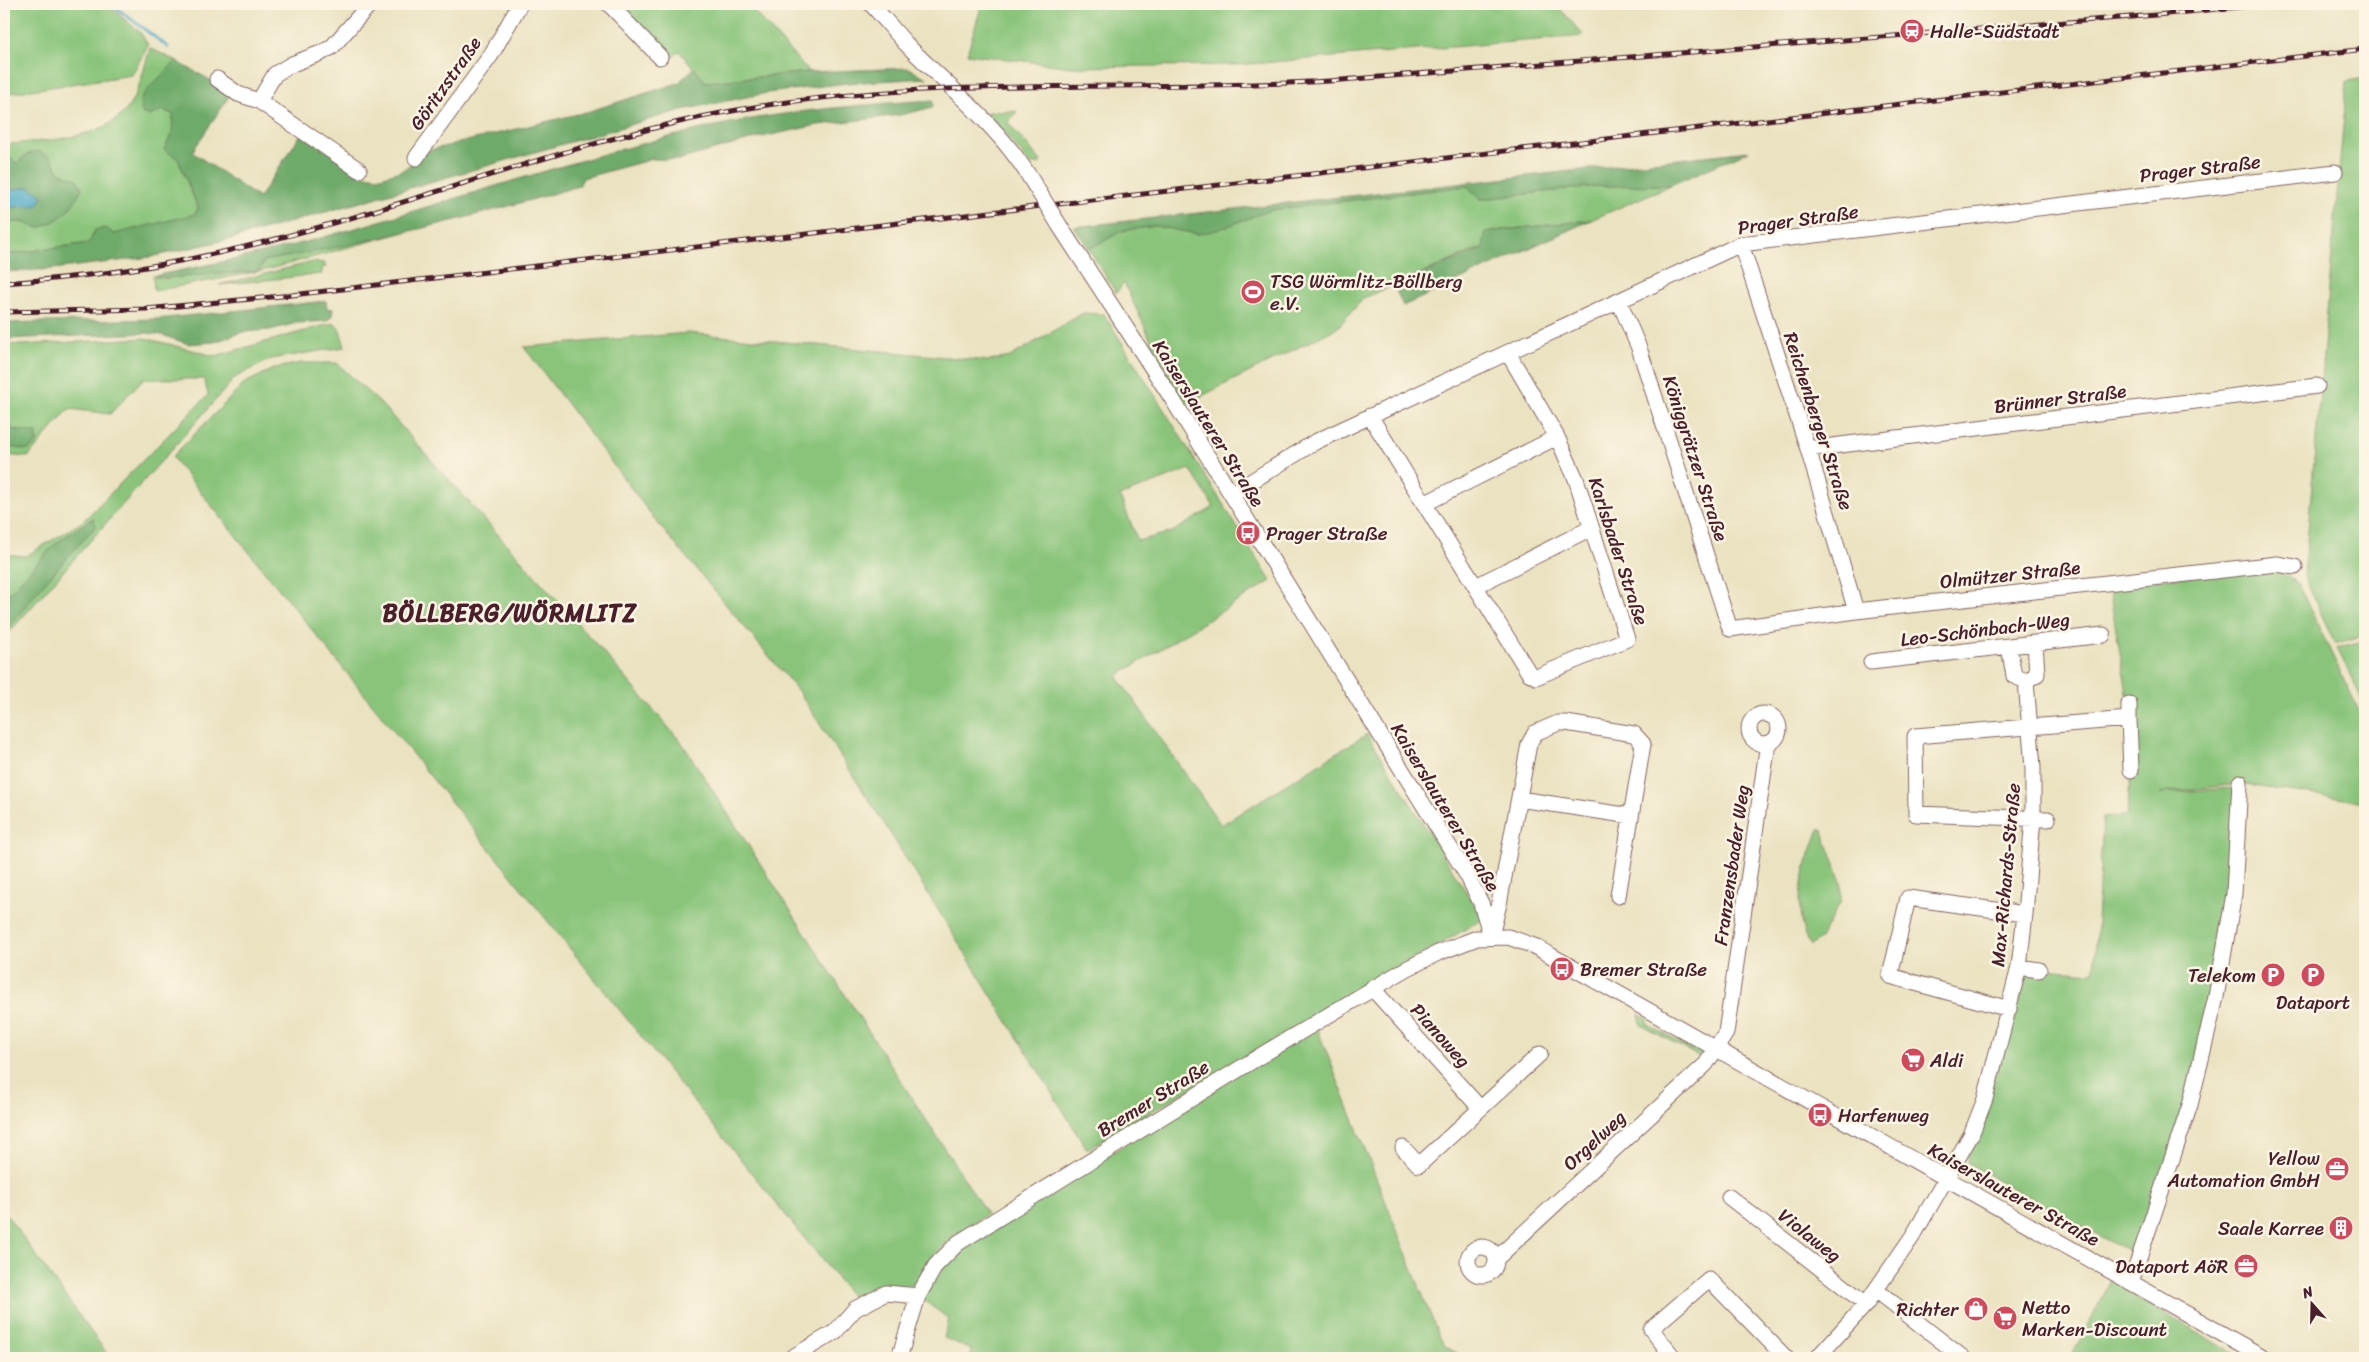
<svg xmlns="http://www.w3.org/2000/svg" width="2369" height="1362" font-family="Sriracha,sans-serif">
<rect width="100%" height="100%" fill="#fcf5e5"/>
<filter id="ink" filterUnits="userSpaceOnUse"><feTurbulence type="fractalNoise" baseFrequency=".02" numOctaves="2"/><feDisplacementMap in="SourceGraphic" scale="10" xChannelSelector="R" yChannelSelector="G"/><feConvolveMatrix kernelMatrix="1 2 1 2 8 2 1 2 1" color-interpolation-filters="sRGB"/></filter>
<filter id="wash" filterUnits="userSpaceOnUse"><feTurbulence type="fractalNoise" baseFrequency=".0096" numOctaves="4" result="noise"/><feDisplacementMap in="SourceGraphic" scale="20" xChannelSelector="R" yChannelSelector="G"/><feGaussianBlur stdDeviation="1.12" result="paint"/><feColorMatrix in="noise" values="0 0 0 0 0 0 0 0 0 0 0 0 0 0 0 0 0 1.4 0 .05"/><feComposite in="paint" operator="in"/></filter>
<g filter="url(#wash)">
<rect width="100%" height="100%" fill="#eae2c0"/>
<!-- green -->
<path fill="#89c47a" stroke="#6a7252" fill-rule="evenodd" d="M4 4H106L140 32 148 45 132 75 4 94Z
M617 4H747L809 72 706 82 679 51 669 61Z
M982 4H1556L1584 36 1237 65 1072 67 967 54Z
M150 48 176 61 143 94 162 110 173 114C172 148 185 177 198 208L195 214 89 243 4 255V222H22L39 228 77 179 60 173 50 157 28 154 17 163 4 155V145C41 140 106 141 129 106 140 90 144 67 150 48Z
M2365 78V635L2335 644 2304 576 2347 81Z
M1017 111 1008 123 1041 161 1039 164H1030L987 112Z
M1671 185 1591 220 1486 232 1483 247 1364 298 1337 328 1182 406 1124 283 1116 293 1089 249 1122 231 1155 226 1198 234 1271 210 1467 186 1481 199 1598 186Z
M401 233 262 271 154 291 153 276 165 278 259 271 264 261Z
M313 262 324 263 326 267 322 268V274L219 285Z
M1083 313 1104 314 1271 581 1117 676 1221 825 1367 734 1483 919 1087 1149 887 828 799 692 655 520 524 347 688 333 989 361 1010 357ZM1190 469 1214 507 1172 532 1138 541 1120 496Z
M333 323 339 327 345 347 271 359 236 377 4 638V632L40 588 96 526 93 518 54 545 4 599V554L26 556 82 522 208 395 204 379H143L110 414 69 409 28 457 4 455V446L28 449 37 443 36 433 4 428V344L22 345 145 338 215 356Z
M302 363H337L382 405 605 654 682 743 987 1214 954 1236 930 1259 914 1285 881 1287 856 1302 172 457 245 383 275 368Z
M2275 568 2298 584 2365 723V802L2239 784 2160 793 2234 788V894L2190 1105 2133 1252 2114 1244 1967 1163 1971 1135 2019 967 2094 973 2103 818 2127 815 2131 770 2129 704 2108 584Z
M2365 640V706L2337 648Z
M1819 829H1822L1841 882V901L1820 939 1810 946C1789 909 1805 866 1819 829Z
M1639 1014 1649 1020 1647 1024 1693 1050 1695 1046 1703 1051 1702 1057 1698 1056 1641 1025Z
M1315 1023 1438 1334 1446 1347 1466 1358H970L971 1349 944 1338 949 1319 918 1296 936 1265Z
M4 1211 110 1358H4Z
M2113 1273 2135 1297 2243 1358H2069L2083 1336Z"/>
<!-- forest -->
<path fill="#6eaa6a" stroke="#5c644a" d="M176 61 232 92 192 152 259 198 301 134 362 175 381 177 403 170 426 151 590 111 678 83 694 68 706 82 809 72 908 68 927 78 847 83 767 93 682 110 235 238 151 257 53 269 4 272V255L89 243 95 230 106 228 114 234 195 214 198 208 178 159 164 149 172 134 173 114 162 110 150 116 142 113 140 102 143 94Z
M933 100V107L901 115 818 125 757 138 678 160 653 159 583 178 579 186C476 217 371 242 264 261L259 271 165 278 153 276C208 265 263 254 317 239 444 204 569 160 697 130 774 112 854 105 933 100Z
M38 151 50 157 60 173 77 179 82 188C70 211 64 218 39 228L22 222H4V205H38L43 196 4 191V155L17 163 28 154Z
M1749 151 1671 185 1598 186 1481 199 1467 186 1271 210 1217 230 1198 234 1155 226 1122 231 1089 249 1074 227Z
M1591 220 1403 306 1394 286 1483 248 1486 232Z
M326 301 327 308 333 309 332 316 327 321 297 323 270 330 243 332 214 342 188 344 162 335 148 333 4 339V323L157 319Z
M4 428 37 433V443L28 450 4 446Z
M93 518 96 526 40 588 4 632V599L54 545Z"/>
<!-- water -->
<path fill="#46a7c6" stroke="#486378" d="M29 187 43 196 38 205 4 208V191Z"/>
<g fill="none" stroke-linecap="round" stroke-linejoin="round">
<!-- stream -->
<path stroke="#46a7c6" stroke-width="3" d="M111 4 168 47"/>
</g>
</g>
<g filter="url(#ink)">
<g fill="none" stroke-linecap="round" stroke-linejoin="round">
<defs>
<path id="minor" d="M609 4 660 57
M871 4C884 18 896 33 909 47 950 88 998 126 1029 176
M217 79 238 94 259 101 359 170
M259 101 275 74 292 64 321 53 332 47 370 4
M416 158 491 55 520 4
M1061 228 1171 397 1467 875 1481 903 1491 936
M1741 244 1808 449 1856 611
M1619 301 1639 348 1730 629 1856 611 2277 564 2295 567
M1370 416 1529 673 1536 677 1627 639 1576 479 1557 437 1508 353
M1808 449 2317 386
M1231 494 1315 442 1741 244 2335 172
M1424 504 1557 437
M1476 586 1591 528
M2009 647 2014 676 2026 681
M1871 662 2103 635
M1749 729a15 15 0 1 1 30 0a15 15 0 1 1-30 0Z
M2129 719 2131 770
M1519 799 1631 816
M2048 819 1916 814 1915 736 2129 719V704
M1491 936 1499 904 1529 744 1535 733 1558 723H1566L1634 734 1643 744 1618 896
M2019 967 2039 970
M1372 988 1480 1108
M2009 1009 1890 976 1908 898 2025 914
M1403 1148 1419 1165 1540 1054
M1729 1197 1866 1304
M1468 1261a14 14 0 1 1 28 0a14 14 0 1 1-28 0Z
M1496 1259 1706 1064 1726 1033 1768 743
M2131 1282 2190 1105 2216 997 2234 894 2240 782
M1876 1290 1963 1358
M791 1358 835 1332 855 1309 886 1293 918 1296
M899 1358 918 1296 936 1265 958 1243 1265 1053 1406 969 1438 953 1477 938 1508 937 1534 946 2265 1358
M1674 1358 1651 1329 1709 1279 1786 1358
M1817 1358 1866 1304 1914 1234 1971 1135 1985 1099 2019 967 2025 914 2033 818V768L2026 681 2037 674 2035 643"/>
</defs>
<!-- minor casing -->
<use href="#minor" stroke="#82635f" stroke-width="17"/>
<!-- minor -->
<use href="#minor" stroke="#fff" stroke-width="15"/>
<defs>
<path id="rail" d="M4 283C76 278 148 269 218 253 388 215 550 147 721 113 921 74 1126 93 1329 81L2156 15 2270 4
M4 312 146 309 292 295 2365 49"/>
</defs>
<!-- rail casing -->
<use href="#rail" stroke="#4a1f2b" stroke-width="5"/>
<!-- rail -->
<use href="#rail" stroke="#fcf5e5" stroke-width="3" stroke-dasharray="9" stroke-linecap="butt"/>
<defs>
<path id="minor-bridge" d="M1029 176 1061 228"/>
</defs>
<!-- minor-bridge casing -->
<use href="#minor-bridge" stroke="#82635f" stroke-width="17" stroke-linecap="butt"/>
<!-- minor-bridge -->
<use href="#minor-bridge" stroke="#fff" stroke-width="15"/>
</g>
</g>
<!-- icons -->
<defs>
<symbol id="station-disc" viewBox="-11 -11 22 22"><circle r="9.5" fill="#d1495b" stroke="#fcf5e5"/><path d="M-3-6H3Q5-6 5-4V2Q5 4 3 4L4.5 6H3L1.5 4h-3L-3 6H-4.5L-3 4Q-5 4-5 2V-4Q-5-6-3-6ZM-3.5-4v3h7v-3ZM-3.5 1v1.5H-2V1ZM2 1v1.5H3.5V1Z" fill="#fff"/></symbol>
<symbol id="stadium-disc" viewBox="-11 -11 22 22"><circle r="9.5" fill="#d1495b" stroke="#fcf5e5"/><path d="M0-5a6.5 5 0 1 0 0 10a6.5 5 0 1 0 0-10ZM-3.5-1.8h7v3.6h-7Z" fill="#fff"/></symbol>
<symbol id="bus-disc" viewBox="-11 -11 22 22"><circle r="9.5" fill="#d1495b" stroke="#fcf5e5"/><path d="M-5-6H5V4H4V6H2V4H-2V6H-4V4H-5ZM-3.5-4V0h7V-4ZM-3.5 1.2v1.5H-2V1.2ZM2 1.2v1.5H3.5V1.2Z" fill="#fff"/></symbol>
<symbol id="parking-disc" viewBox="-11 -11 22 22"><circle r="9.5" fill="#d1495b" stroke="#fcf5e5"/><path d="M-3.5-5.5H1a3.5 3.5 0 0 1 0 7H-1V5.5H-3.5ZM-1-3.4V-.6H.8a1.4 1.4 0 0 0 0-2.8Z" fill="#fff"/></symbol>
<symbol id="supermarket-disc" viewBox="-11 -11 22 22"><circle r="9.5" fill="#d1495b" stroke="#fcf5e5"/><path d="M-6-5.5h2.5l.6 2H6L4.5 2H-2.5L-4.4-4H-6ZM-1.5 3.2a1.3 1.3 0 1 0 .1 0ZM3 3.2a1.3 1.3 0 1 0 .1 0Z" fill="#fff"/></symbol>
<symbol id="office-disc" viewBox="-11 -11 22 22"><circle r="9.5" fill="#d1495b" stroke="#fcf5e5"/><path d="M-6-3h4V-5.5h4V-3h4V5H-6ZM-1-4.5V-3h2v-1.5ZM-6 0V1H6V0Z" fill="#fff"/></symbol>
<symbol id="building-disc" viewBox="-11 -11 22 22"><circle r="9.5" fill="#d1495b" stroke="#fcf5e5"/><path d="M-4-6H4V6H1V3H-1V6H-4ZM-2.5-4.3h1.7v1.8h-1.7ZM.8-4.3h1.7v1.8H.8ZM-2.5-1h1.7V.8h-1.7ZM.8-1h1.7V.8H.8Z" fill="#fff"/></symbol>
<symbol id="shop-disc" viewBox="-11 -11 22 22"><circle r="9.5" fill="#d1495b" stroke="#fcf5e5"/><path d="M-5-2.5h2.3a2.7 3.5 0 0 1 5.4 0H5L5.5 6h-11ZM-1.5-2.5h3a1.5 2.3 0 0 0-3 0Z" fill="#fff"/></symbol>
</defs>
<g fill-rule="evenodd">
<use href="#station-disc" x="1898" y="17" width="28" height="28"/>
<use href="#stadium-disc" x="1239" y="278" width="28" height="28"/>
<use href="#bus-disc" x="1234" y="519" width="28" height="28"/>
<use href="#bus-disc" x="1548" y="955" width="28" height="28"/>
<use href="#parking-disc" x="2259" y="961" width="28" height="28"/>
<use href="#parking-disc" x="2299" y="961" width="28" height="28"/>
<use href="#supermarket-disc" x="1899" y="1046" width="28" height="28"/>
<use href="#bus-disc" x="1806" y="1101" width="28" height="28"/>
<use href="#office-disc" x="2323" y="1155" width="28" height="28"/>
<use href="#building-disc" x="2327" y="1214" width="28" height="28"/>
<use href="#office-disc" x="2232" y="1252" width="28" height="28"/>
<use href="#shop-disc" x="1962" y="1295" width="28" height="28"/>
<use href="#supermarket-disc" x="1991" y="1304" width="28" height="28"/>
</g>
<g text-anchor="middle" stroke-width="5" stroke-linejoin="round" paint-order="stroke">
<!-- poi labels -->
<g font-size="19" fill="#4a1f2b" stroke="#fcf5e5" text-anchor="start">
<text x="1930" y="38">Halle-Südstadt</text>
<text x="1270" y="288">TSG Wörmlitz-Böllberg<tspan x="1270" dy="22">e.V.</tspan></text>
<text x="1266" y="540">Prager Straße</text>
<text x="1580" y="976">Bremer Straße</text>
<text x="2256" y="982" text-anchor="end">Telekom</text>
<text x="2313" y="1009" text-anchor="middle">Dataport</text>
<text x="1930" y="1067">Aldi</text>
<text x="1838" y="1122">Harfenweg</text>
<text x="2320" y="1165" text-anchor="end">Yellow<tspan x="2320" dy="22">Automation GmbH</tspan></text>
<text x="2324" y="1235" text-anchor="end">Saale Karree</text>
<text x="2228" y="1273" text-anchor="end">Dataport AöR</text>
<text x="2022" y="1314">Netto<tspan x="2022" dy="22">Marken-Discount</tspan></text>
<text x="1958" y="1316" text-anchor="end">Richter</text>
</g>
<!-- street labels -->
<g font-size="19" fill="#4a1f2b" stroke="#fcf5e5">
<text transform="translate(445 83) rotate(-55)" y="7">Göritzstraße</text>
<text transform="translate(2200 168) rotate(-7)" y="7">Prager Straße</text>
<text transform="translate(1798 219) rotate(-8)" y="7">Prager Straße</text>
<text transform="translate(2060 398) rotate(-7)" y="7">Brünner Straße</text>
<text transform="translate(1819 421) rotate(72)" y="7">Reichenberger Straße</text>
<text transform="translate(1209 423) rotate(58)" y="7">Kaiserslauterer Straße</text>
<text transform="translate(1696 458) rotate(72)" y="7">Königgrätzer Straße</text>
<text transform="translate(1619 551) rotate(72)" y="7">Karlsbader Straße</text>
<text transform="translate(2010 574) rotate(-6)" y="7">Olmützer Straße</text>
<text transform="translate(1985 629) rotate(-7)" y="7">Leo-Schönbach-Weg</text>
<text transform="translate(1446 807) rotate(59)" y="7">Kaiserslauterer Straße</text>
<text transform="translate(1731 865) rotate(-82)" y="7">Franzensbader Weg</text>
<text transform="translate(2005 875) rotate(-85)" y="7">Max-Richards-Straße</text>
<text transform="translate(1441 1035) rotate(48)" y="7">Pianoweg</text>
<text transform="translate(1153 1098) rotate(-32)" y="7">Bremer Straße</text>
<text transform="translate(1594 1140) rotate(-43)" y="7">Orgelweg</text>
<text transform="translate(2014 1194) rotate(29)" y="7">Kaiserslauterer Straße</text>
<text transform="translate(1810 1235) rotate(38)" y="7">Violaweg</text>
</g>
<!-- district labels -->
<g font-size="24" font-weight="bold" letter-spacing="1" fill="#4a1f2b" stroke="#fcf5e5">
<text x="510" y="621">BÖLLBERG/WÖRMLITZ</text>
</g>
</g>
<!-- margin -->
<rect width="2369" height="1362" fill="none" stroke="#fcf5e5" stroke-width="20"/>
<!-- north arrow -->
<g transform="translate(2312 1304) rotate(340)" stroke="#fcf5e5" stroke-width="4" paint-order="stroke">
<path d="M0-4L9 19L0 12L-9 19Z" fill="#4a1f2b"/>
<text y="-8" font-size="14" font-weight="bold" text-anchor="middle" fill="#4a1f2b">N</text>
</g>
</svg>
